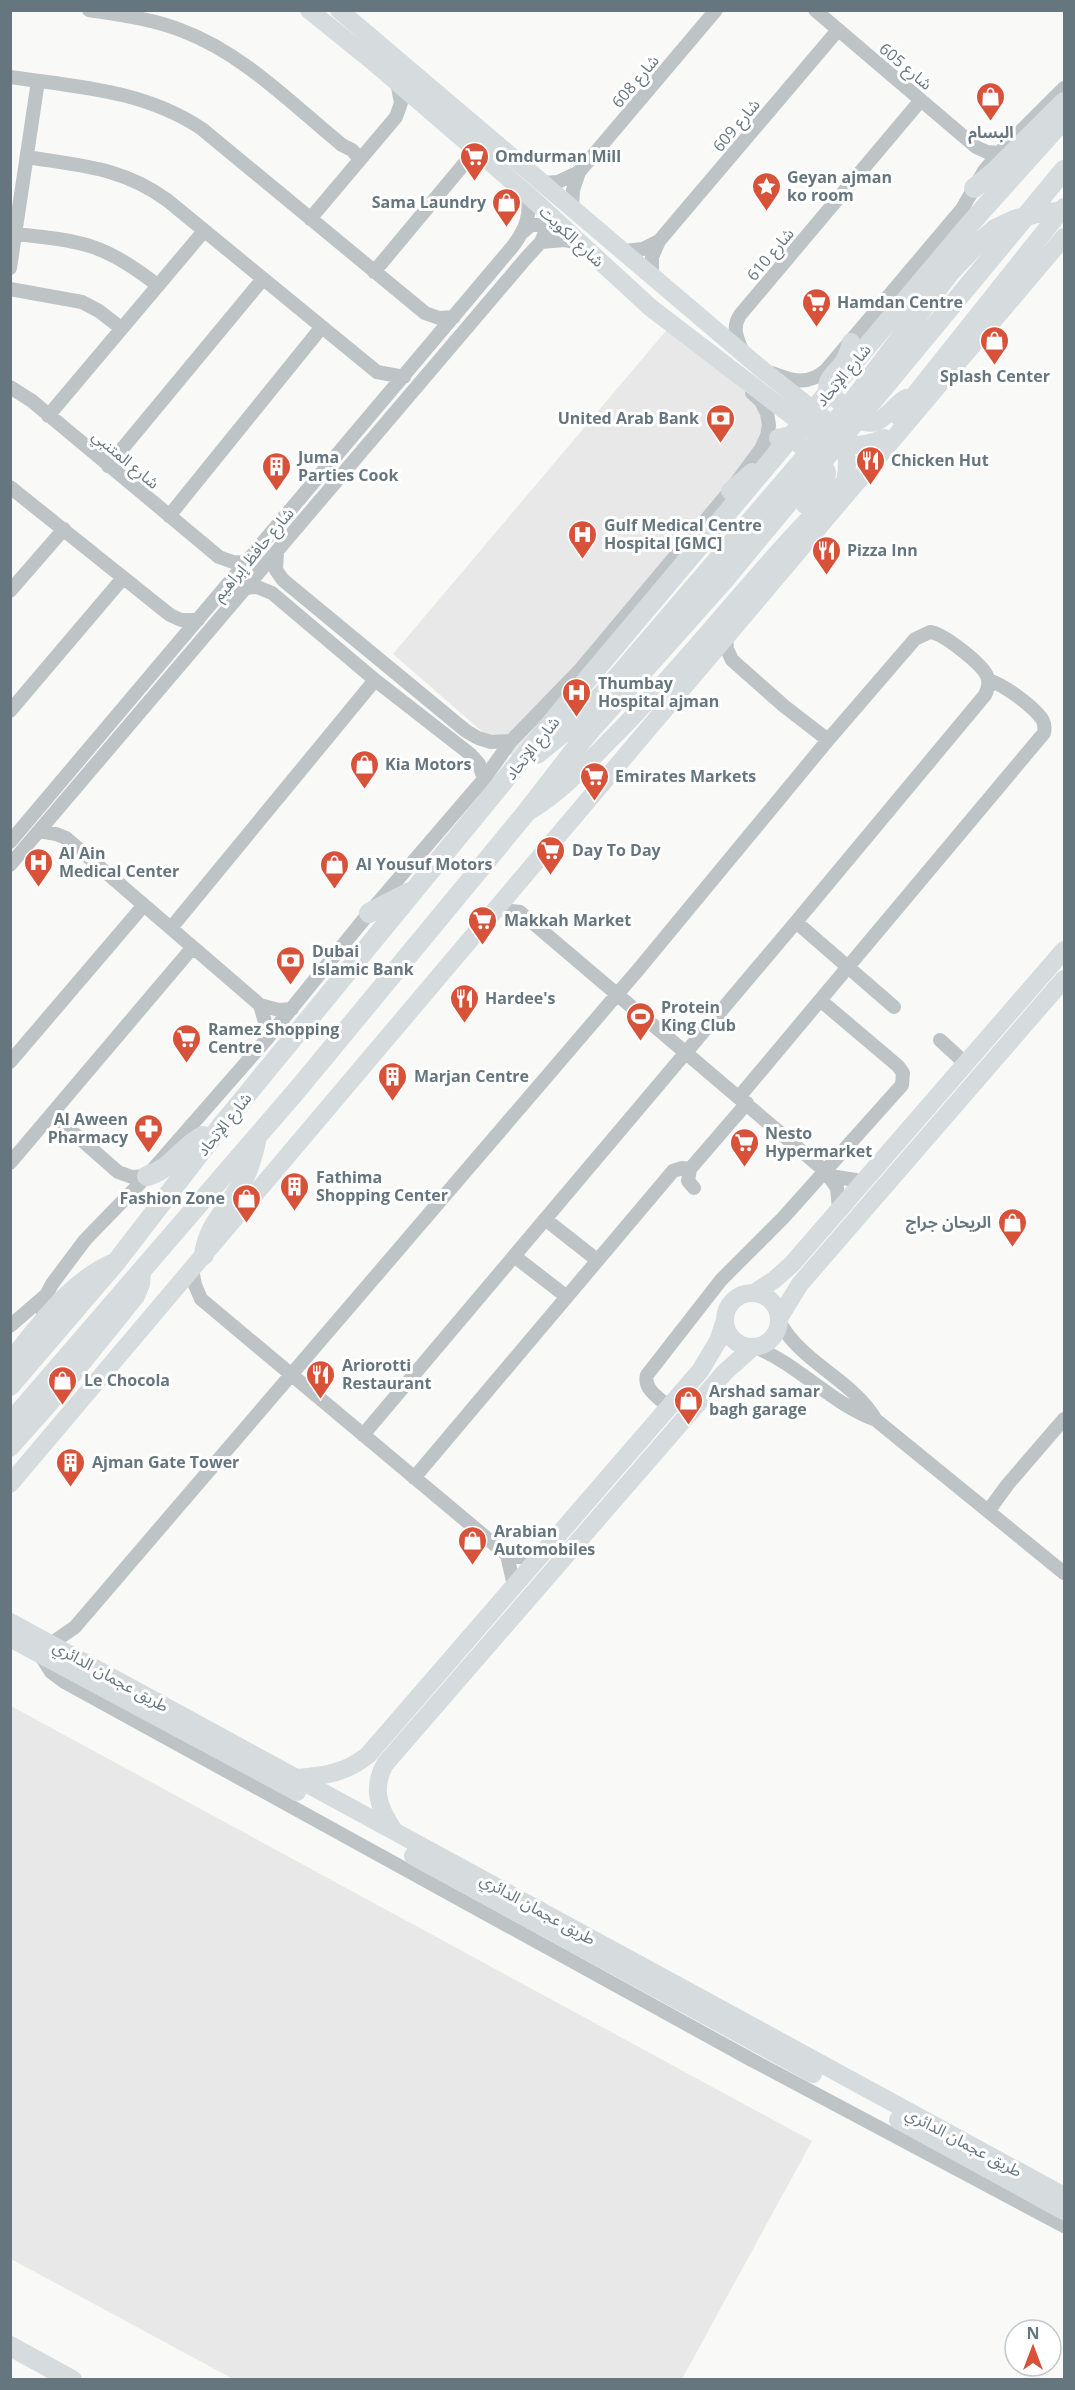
<svg xmlns="http://www.w3.org/2000/svg" width="1075" height="2390" font-family="'Open Sans','Noto Sans Arabic',sans-serif">
<rect width="100%" height="100%" fill="#f9f9f7"/>
<!-- built -->
<path fill="#e7e8e7" d="M670 326 764 407 777 429 778 442 522 758 508 754 393 654Z
M11 1706 812 2141 682 2379H233L11 2259Z"/>
<g fill="none" stroke-linecap="round" stroke-linejoin="round">
<!-- minor -->
<path stroke="#bec3c6" stroke-width="14" d="M89 10C121 15 153 19 183 31 244 54 293 105 342 145L352 150 360 159
M815 10 976 147 987 152 999 153
M10 77C78 87 144 90 202 129L425 313 439 318 454 317
M27 157C81 166 122 167 167 200L377 372 404 377
M543 183 558 182 579 172 716 10
M572 208 573 190 579 172
M310 219 396 117 401 103 397 82
M523 232 531 225H541L546 231 541 242
M16 234C81 241 104 243 157 285
M624 251 643 249 659 241
M10 268 38 81
M374 272 464 164 473 161H489
M652 275V257L659 241 838 30
M10 289 82 302 99 311 121 328
M743 353C738 339 731 329 740 315L921 100
M772 373C792 381 808 386 826 370L962 209 984 171 999 153 1064 88
M10 387 32 401 219 557 233 562 247 563
M48 416 204 231
M108 466 262 280
M10 487 170 615 181 620H198
M169 516 321 328
M277 552 276 570 283 580 466 731 478 738 491 742 511 741
M246 588 257 587 272 593 375 680 470 754 479 764 484 779
M10 591 64 529
M726 637 727 649 732 660 784 706 828 740
M10 711 123 578
M40 831 56 834 66 838 260 1005 279 1010 292 1009
M10 842 513 246C525 230 532 214 527 194
M10 865 527 257 541 242 565 240 581 244
M496 909 520 912 825 1171 837 1188 839 1208
M796 922 894 1007
M171 928 375 680
M260 1005 265 1022 266 1040
M940 1040 965 1063
M10 1062 144 905
M739 1097 1044 733C1045 728 1045 724 1042 719 1033 706 1003 684 988 680
M52 1114 118 1172 132 1177 147 1176
M10 1163 193 947
M830 1176 862 1181
M694 1188 688 1181 690 1169 747 1103
M545 1219 597 1260
M514 1256 567 1297
M192 1269 195 1285 201 1299 507 1555 538 1559
M779 1321C801 1363 852 1379 876 1420
M42 1323 45 1298 52 1284 85 1240 147 1176 266 1040 369 913 484 779 511 741 579 671 730 491 761 449 767 436 769 425 767 413 761 401 752 393
M10 1326 46 1295
M755 1347C799 1365 832 1404 876 1420L1064 1573
M669 1407C659 1398 643 1389 647 1375L721 1280 783 1218 902 1085 903 1073 898 1066 820 1000
M414 1478 673 1171 682 1168 690 1169
M989 1510 1008 1484 1064 1419
M507 1555 514 1586
M52 1643 75 1627 638 970 828 740 915 639 930 632C943 633 982 664 987 676 990 683 988 689 985 695L796 922 363 1435
M41 1656 51 1672 63 1681 750 2059 1064 2226"/>
<!-- major -->
<path stroke="#d6dbde" stroke-width="18" d="M309 10 371 60 527 194 651 308 821 438C842 448 862 448 884 438
M339 10 759 367 831 424C846 441 850 459 845 481
M851 342C849 351 847 358 841 365 833 375 821 383 831 395L865 422C882 427 892 406 906 398
M899 417 915 394 1064 207
M778 438 786 436 792 438 824 466 827 472 826 482 805 505
M730 491 752 472
M531 810C563 791 587 763 613 737 693 657 760 565 841 486
M754 1293 774 1280 792 1264 1064 950
M725 1320a27 27 0 1 1 54 0a27 27 0 1 1-54 0Z
M779 1318 800 1284 1064 979
M10 1361C40 1324 72 1278 117 1261
M10 1448 49 1404 136 1296 141 1284 142 1271
M10 1484 1064 237
M10 1622 1064 2196
M10 1638 297 1792
M297 1778C324 1776 346 1773 368 1755L700 1371 718 1341 725 1320
M393 1829C378 1807 372 1788 385 1764L725 1372 753 1347
M413 1856 813 2074
M898 2120 1064 2211"/>
<!-- highway -->
<path stroke="#d6dbde" stroke-width="20" d="M974 188 994 172 1064 102
M537 754 576 722 602 695 849 406 951 271 975 246 995 229 1014 220 1037 213 1064 212
M369 913 410 892
M147 1176C172 1169 181 1147 203 1136
M204 1255C207 1228 224 1213 238 1190 247 1176 252 1159 256 1142
M10 1386 117 1261 217 1131 580 688 969 225 1064 119
M10 1423 298 1089 525 814 587 734 725 579 1064 170
M10 2346 72 2380"/>
</g>
<!-- icons -->
<defs>
<symbol id="shop-pin" viewBox="-11 -11 22 30"><path d="M0 17L-7.5 6A9.5 9.5 0 1 1 7.5 6Z" fill="#d75239" stroke="#fff"/><path d="M-5-2.5h2.3a2.7 3.5 0 0 1 5.4 0H5L5.5 6h-11ZM-1.5-2.5h3a1.5 2.3 0 0 0-3 0Z" fill="#fff"/></symbol>
<symbol id="supermarket-pin" viewBox="-11 -11 22 30"><path d="M0 17L-7.5 6A9.5 9.5 0 1 1 7.5 6Z" fill="#d75239" stroke="#fff"/><path d="M-6-5.5h2.5l.6 2H6L4.5 2H-2.5L-4.4-4H-6ZM-1.5 3.2a1.3 1.3 0 1 0 .1 0ZM3 3.2a1.3 1.3 0 1 0 .1 0Z" fill="#fff"/></symbol>
<symbol id="sight-pin" viewBox="-11 -11 22 30"><path d="M0 17L-7.5 6A9.5 9.5 0 1 1 7.5 6Z" fill="#d75239" stroke="#fff"/><path d="M0-6L1.8-2.2L6-1.7L2.9 1.2L3.7 5.4L0 3.3L-3.7 5.4L-2.9 1.2L-6-1.7L-1.8-2.2Z" fill="#fff"/></symbol>
<symbol id="bank-pin" viewBox="-11 -11 22 30"><path d="M0 17L-7.5 6A9.5 9.5 0 1 1 7.5 6Z" fill="#d75239" stroke="#fff"/><path d="M-6-4H6V4H-6ZM0-2.3a2.3 2.3 0 1 0 0 4.6a2.3 2.3 0 1 0 0-4.6Z" fill="#fff"/></symbol>
<symbol id="restaurant-pin" viewBox="-11 -11 22 30"><path d="M0 17L-7.5 6A9.5 9.5 0 1 1 7.5 6Z" fill="#d75239" stroke="#fff"/><path d="M-5-6h1v4h1v-4h1v4h1v-4h1v5L-1.5 .5V6h-2V.5L-5-1ZM5-6V6H3V1.5H1.5Q1.5-4 5-6Z" fill="#fff"/></symbol>
<symbol id="building-pin" viewBox="-11 -11 22 30"><path d="M0 17L-7.5 6A9.5 9.5 0 1 1 7.5 6Z" fill="#d75239" stroke="#fff"/><path d="M-4-6H4V6H1V3H-1V6H-4ZM-2.5-4.3h1.7v1.8h-1.7ZM.8-4.3h1.7v1.8H.8ZM-2.5-1h1.7V.8h-1.7ZM.8-1h1.7V.8H.8Z" fill="#fff"/></symbol>
<symbol id="hospital-pin" viewBox="-11 -11 22 30"><path d="M0 17L-7.5 6A9.5 9.5 0 1 1 7.5 6Z" fill="#d75239" stroke="#fff"/><path d="M-5-5h3v3.5h4V-5h3V5h-3V1.5h-4V5h-3Z" fill="#fff"/></symbol>
<symbol id="stadium-pin" viewBox="-11 -11 22 30"><path d="M0 17L-7.5 6A9.5 9.5 0 1 1 7.5 6Z" fill="#d75239" stroke="#fff"/><path d="M0-5a6.5 5 0 1 0 0 10a6.5 5 0 1 0 0-10ZM-3.5-1.8h7v3.6h-7Z" fill="#fff"/></symbol>
<symbol id="pharmacy-pin" viewBox="-11 -11 22 30"><path d="M0 17L-7.5 6A9.5 9.5 0 1 1 7.5 6Z" fill="#d75239" stroke="#fff"/><path d="M-2-6h4v4h4v4h-4v4h-4v-4h-4v-4h4Z" fill="#fff"/></symbol>
</defs>
<g fill-rule="evenodd">
<use href="#shop-pin" x="974" y="80" width="33" height="45"/>
<use href="#supermarket-pin" x="458" y="140" width="33" height="45"/>
<use href="#sight-pin" x="750" y="170" width="33" height="45"/>
<use href="#shop-pin" x="490" y="186" width="33" height="45"/>
<use href="#supermarket-pin" x="800" y="286" width="33" height="45"/>
<use href="#shop-pin" x="978" y="324" width="33" height="45"/>
<use href="#bank-pin" x="704" y="402" width="33" height="45"/>
<use href="#restaurant-pin" x="854" y="444" width="33" height="45"/>
<use href="#building-pin" x="260" y="450" width="33" height="45"/>
<use href="#hospital-pin" x="566" y="518" width="33" height="45"/>
<use href="#restaurant-pin" x="810" y="534" width="33" height="45"/>
<use href="#hospital-pin" x="560" y="676" width="33" height="45"/>
<use href="#shop-pin" x="348" y="748" width="33" height="45"/>
<use href="#supermarket-pin" x="578" y="760" width="33" height="45"/>
<use href="#supermarket-pin" x="534" y="834" width="33" height="45"/>
<use href="#hospital-pin" x="22" y="846" width="33" height="45"/>
<use href="#shop-pin" x="318" y="848" width="33" height="45"/>
<use href="#supermarket-pin" x="466" y="904" width="33" height="45"/>
<use href="#bank-pin" x="274" y="944" width="33" height="45"/>
<use href="#restaurant-pin" x="448" y="982" width="33" height="45"/>
<use href="#stadium-pin" x="624" y="1000" width="33" height="45"/>
<use href="#supermarket-pin" x="170" y="1022" width="33" height="45"/>
<use href="#building-pin" x="376" y="1060" width="33" height="45"/>
<use href="#pharmacy-pin" x="132" y="1112" width="33" height="45"/>
<use href="#supermarket-pin" x="728" y="1126" width="33" height="45"/>
<use href="#building-pin" x="278" y="1170" width="33" height="45"/>
<use href="#shop-pin" x="230" y="1182" width="33" height="45"/>
<use href="#shop-pin" x="996" y="1206" width="33" height="45"/>
<use href="#restaurant-pin" x="304" y="1358" width="33" height="45"/>
<use href="#shop-pin" x="46" y="1364" width="33" height="45"/>
<use href="#shop-pin" x="672" y="1384" width="33" height="45"/>
<use href="#building-pin" x="54" y="1446" width="33" height="45"/>
<use href="#shop-pin" x="456" y="1524" width="33" height="45"/>
</g>
<g text-anchor="middle" stroke-width="6" stroke-linejoin="round" paint-order="stroke">
<!-- street labels -->
<g font-size="16" fill="#66767f" stroke="#fff">
<text transform="translate(906 66) rotate(40)" y="6">شارع 605</text>
<text transform="translate(635 81) rotate(-50)" y="6">شارع 608</text>
<text transform="translate(736 125) rotate(-50)" y="6">شارع 609</text>
<text transform="translate(572 236) rotate(43)" y="6">شارع الكويت</text>
<text transform="translate(770 254) rotate(-50)" y="6">شارع 610</text>
<text transform="translate(843 375) rotate(-50)" y="6">شارع الإتحاد</text>
<text transform="translate(126 459) rotate(40)" y="6">شارع المتنبي</text>
<text transform="translate(253 554) rotate(-50)" y="6">شارع حافظ إبراهيم</text>
<text transform="translate(532 748) rotate(-51)" y="6">شارع الإتحاد</text>
<text transform="translate(224 1124) rotate(-51)" y="6">شارع الإتحاد</text>
<text transform="translate(111 1676) rotate(29)" y="6">طريق عجمان الدائري</text>
<text transform="translate(538 1909) rotate(29)" y="6">طريق عجمان الدائري</text>
<text transform="translate(964 2142) rotate(28)" y="6">طريق عجمان الدائري</text>
</g>
<!-- poi labels -->
<g font-size="16" font-weight="bold" fill="#66767f" stroke="#fff" text-anchor="start">
<text x="991" y="138" text-anchor="middle">البسام</text>
<text x="495" y="162">Omdurman Mill</text>
<text x="787" y="183">Geyan ajman<tspan x="787" dy="18">ko room</tspan></text>
<text x="486" y="208" text-anchor="end">Sama Laundry</text>
<text x="837" y="308">Hamdan Centre</text>
<text x="995" y="382" text-anchor="middle">Splash Center</text>
<text x="699" y="424" text-anchor="end">United Arab Bank</text>
<text x="298" y="463">Juma<tspan x="298" dy="18">Parties Cook</tspan></text>
<text x="891" y="466">Chicken Hut</text>
<text x="604" y="531">Gulf Medical Centre<tspan x="604" dy="18">Hospital [GMC]</tspan></text>
<text x="847" y="556">Pizza Inn</text>
<text x="598" y="689">Thumbay<tspan x="598" dy="18">Hospital ajman</tspan></text>
<text x="385" y="770">Kia Motors</text>
<text x="615" y="782">Emirates Markets</text>
<text x="572" y="856">Day To Day</text>
<text x="59" y="859">Al Ain<tspan x="59" dy="18">Medical Center</tspan></text>
<text x="356" y="870">Al Yousuf Motors</text>
<text x="504" y="926">Makkah Market</text>
<text x="312" y="957">Dubai<tspan x="312" dy="18">Islamic Bank</tspan></text>
<text x="485" y="1004">Hardee's</text>
<text x="661" y="1013">Protein<tspan x="661" dy="18">King Club</tspan></text>
<text x="208" y="1035">Ramez Shopping<tspan x="208" dy="18">Centre</tspan></text>
<text x="414" y="1082">Marjan Centre</text>
<text x="128" y="1125" text-anchor="end">Al Aween<tspan x="128" dy="18">Pharmacy</tspan></text>
<text x="765" y="1139">Nesto<tspan x="765" dy="18">Hypermarket</tspan></text>
<text x="316" y="1183">Fathima<tspan x="316" dy="18">Shopping Center</tspan></text>
<text x="225" y="1204" text-anchor="end">Fashion Zone</text>
<text x="991" y="1228" text-anchor="end">الريحان جراج</text>
<text x="342" y="1371">Ariorotti<tspan x="342" dy="18">Restaurant</tspan></text>
<text x="84" y="1386">Le Chocola</text>
<text x="709" y="1397">Arshad samar<tspan x="709" dy="18">bagh garage</tspan></text>
<text x="92" y="1468">Ajman Gate Tower</text>
<text x="494" y="1537">Arabian<tspan x="494" dy="18">Automobiles</tspan></text>
</g>
</g>
<!-- border -->
<rect width="1075" height="2390" fill="none" stroke="#66767f" stroke-width="24"/>
<!-- north arrow -->
<g transform="translate(1033 2348)"><circle r="28" fill="#ffffff" stroke="#c2c8cc" stroke-width="1.5"/>
<path d="M0-4.5L10 22L0 15L-10 22Z" fill="#d75239"/>
<text y="-9" font-size="16" font-weight="bold" text-anchor="middle" fill="#66767f">N</text>
</g>
</svg>
